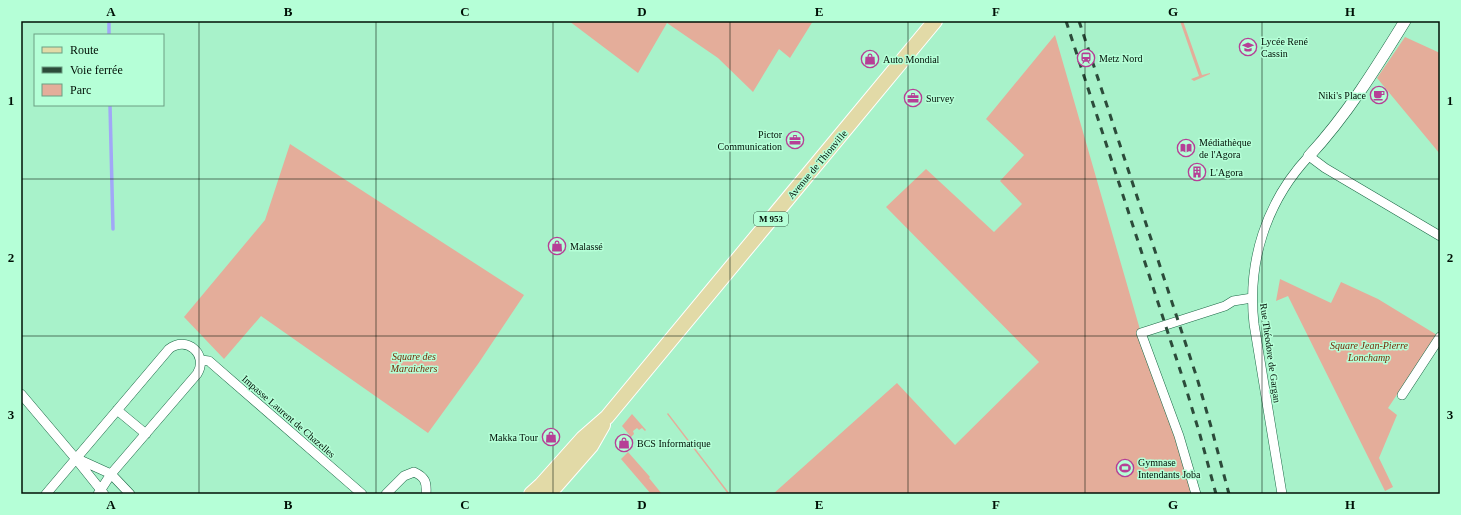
<svg xmlns="http://www.w3.org/2000/svg" width="1461" height="515" font-family="'Times New Roman',serif">
<rect width="100%" height="100%" fill="#a8f2ca"/>
<!-- green -->
<path fill="#e4ad9a" d="M569 21H813L790 58 779 49 753 92 718 58 667 23 638 73Z
M1180 21H1183L1202 75 1210 73V74L1194 81 1191 79 1199 76Z
M1055 35 1141 333 1196 494H773L897 383 955 445 1039 362 886 207 926 169 994 232 1022 204 1000 181 1024 155 986 119Z
M1405 37 1440 53V154L1377 78Z
M290 144 524 295 478 364 428 433 261 316 224 359 184 317 265 220Z
M1280 279 1331 303 1341 282 1378 299 1437 335 1388 408 1397 415 1379 458 1393 487 1385 491 1288 296 1276 301Z
M668 413 730 494H728L667 414Z
M632 414 646 430 645 431 642 428 639 430 637 428 633 431 634 434 631 437 622 426Z
M628 452 650 477 649 478 662 494H651L621 459Z"/>
<g fill="none" stroke-linecap="round" stroke-linejoin="round">
<!-- stream -->
<path stroke="#a1a7f7" stroke-width="3.5" d="M109 21V35
M110 105 113 229"/>
<defs>
<path id="minor" d="M201 360 209 361 362 494
M21 394 76 459 104 494
M1402 395 1440 337
M117 410 146 434
M78 459 111 474 130 494
M46 494 169 349C187 335 209 355 197 374L111 474 98 494
M386 494 404 476 414 472C425 477 427 482 426 494
M1196 494 1179 436 1141 333 1225 306 1233 301 1252 298
M1282 494 1254 324C1247 262 1266 202 1309 156L1325 168 1440 236"/>
<path id="tertiary" d="M1309 156C1347 115 1376 68 1405 21"/>
<path id="primary" d="M531 494 541 485 583 438 607 417 935 21
M549 494 591 446 603 425"/>
</defs>
<!-- minor casing -->
<use href="#minor" stroke="#1c6846" stroke-width="10"/>
<!-- tertiary casing -->
<use href="#tertiary" stroke="#1c6846" stroke-width="12"/>
<!-- primary casing -->
<use href="#primary" stroke="#fff" stroke-width="16"/>
<!-- minor -->
<use href="#minor" stroke="#fff" stroke-width="9"/>
<!-- tertiary -->
<use href="#tertiary" stroke="#fff" stroke-width="11"/>
<!-- primary -->
<use href="#primary" stroke="#e2daa7" stroke-width="14"/>
<!-- rail -->
<path stroke="#2c4b3a" stroke-width="3" stroke-dasharray="7 7" stroke-linecap="butt" d="M1066 21 1185 385 1200 435 1216 494
M1079 21 1197 378 1212 430 1229 494"/>
</g>
<!-- grid -->
<path fill="none" stroke="#001006" stroke-width="1" stroke-opacity="0.55" d="M199 21V494M376 21V494M553 21V494M730 21V494M908 21V494M1085 21V494M1262 21V494M21 179H1440M21 336H1440"/>
<!-- icons -->
<defs>
<symbol id="school-ring" viewBox="-11 -11 22 22"><circle r="9.5" fill="#b5ffd7" stroke="#b63f96" stroke-width="1.5"/><path d="M0-5L7-2L0 1L-7-2ZM-4 1L0 2.5L4 1V4Q0 6-4 4Z" fill="#b63f96"/></symbol>
<symbol id="station-ring" viewBox="-11 -11 22 22"><circle r="9.5" fill="#b5ffd7" stroke="#b63f96" stroke-width="1.5"/><path d="M-3-6H3Q5-6 5-4V2Q5 4 3 4L4.5 6H3L1.5 4h-3L-3 6H-4.5L-3 4Q-5 4-5 2V-4Q-5-6-3-6ZM-3.5-4v3h7v-3ZM-3.5 1v1.5H-2V1ZM2 1v1.5H3.5V1Z" fill="#b63f96"/></symbol>
<symbol id="shop-ring" viewBox="-11 -11 22 22"><circle r="9.5" fill="#b5ffd7" stroke="#b63f96" stroke-width="1.5"/><path d="M-5-2.5h2.3a2.7 3.5 0 0 1 5.4 0H5L5.5 6h-11ZM-1.5-2.5h3a1.5 2.3 0 0 0-3 0Z" fill="#b63f96"/></symbol>
<symbol id="cafe-ring" viewBox="-11 -11 22 22"><circle r="9.5" fill="#b5ffd7" stroke="#b63f96" stroke-width="1.5"/><path d="M-5.5-4.5H6V0H3Q3 3.5 0 3.5H-2.5Q-5.5 3.5-5.5 0ZM3-3.2v2h1.7v-2ZM-6 4.5H4V6H-6Z" fill="#b63f96"/></symbol>
<symbol id="office-ring" viewBox="-11 -11 22 22"><circle r="9.5" fill="#b5ffd7" stroke="#b63f96" stroke-width="1.5"/><path d="M-6-3h4V-5.5h4V-3h4V5H-6ZM-1-4.5V-3h2v-1.5ZM-6 0V1H6V0Z" fill="#b63f96"/></symbol>
<symbol id="library-ring" viewBox="-11 -11 22 22"><circle r="9.5" fill="#b5ffd7" stroke="#b63f96" stroke-width="1.5"/><path d="M-6-4Q-3-5.5-.7-3.5V5Q-3 3-6 4ZM6-4Q3-5.5 .7-3.5V5Q3 3 6 4Z" fill="#b63f96"/></symbol>
<symbol id="building-ring" viewBox="-11 -11 22 22"><circle r="9.5" fill="#b5ffd7" stroke="#b63f96" stroke-width="1.5"/><path d="M-4-6H4V6H1V3H-1V6H-4ZM-2.5-4.3h1.7v1.8h-1.7ZM.8-4.3h1.7v1.8H.8ZM-2.5-1h1.7V.8h-1.7ZM.8-1h1.7V.8H.8Z" fill="#b63f96"/></symbol>
<symbol id="stadium-ring" viewBox="-11 -11 22 22"><circle r="9.5" fill="#b5ffd7" stroke="#b63f96" stroke-width="1.5"/><path d="M0-5a6.5 5 0 1 0 0 10a6.5 5 0 1 0 0-10ZM-3.5-1.8h7v3.6h-7Z" fill="#b63f96"/></symbol>
</defs>
<g fill-rule="evenodd">
<use href="#school-ring" x="1238" y="37" width="20" height="20"/>
<use href="#station-ring" x="1076" y="48" width="20" height="20"/>
<use href="#shop-ring" x="860" y="49" width="20" height="20"/>
<use href="#cafe-ring" x="1369" y="85" width="20" height="20"/>
<use href="#office-ring" x="903" y="88" width="20" height="20"/>
<use href="#office-ring" x="785" y="130" width="20" height="20"/>
<use href="#library-ring" x="1176" y="138" width="20" height="20"/>
<use href="#building-ring" x="1187" y="162" width="20" height="20"/>
<use href="#shop-ring" x="547" y="236" width="20" height="20"/>
<use href="#shop-ring" x="541" y="427" width="20" height="20"/>
<use href="#shop-ring" x="614" y="433" width="20" height="20"/>
<use href="#stadium-ring" x="1115" y="458" width="20" height="20"/>
</g>
<g text-anchor="middle" stroke-width="3" stroke-linejoin="round" paint-order="stroke">
<!-- shield labels -->
<rect fill="#b5ffd7" stroke="#365845" stroke-width="1" x="754" y="212" width="34" height="14" rx="3"/>
<g font-size="9" font-weight="bold" fill="#001006">
<text x="771" y="222">M 953</text>
</g>
<!-- poi labels -->
<g font-size="10" fill="#001006" stroke="#b5ffd7" text-anchor="start">
<text x="1261" y="45">Lycée René<tspan x="1261" dy="12">Cassin</tspan></text>
<text x="1099" y="62">Metz Nord</text>
<text x="883" y="63">Auto Mondial</text>
<text x="1366" y="99" text-anchor="end">Niki's Place</text>
<text x="926" y="102">Survey</text>
<text x="782" y="138" text-anchor="end">Pictor<tspan x="782" dy="12">Communication</tspan></text>
<text x="1199" y="146">Médiathèque<tspan x="1199" dy="12">de l'Agora</tspan></text>
<text x="1210" y="176">L'Agora</text>
<text x="570" y="250">Malassé</text>
<text x="538" y="441" text-anchor="end">Makka Tour</text>
<text x="637" y="447">BCS Informatique</text>
<text x="1138" y="466">Gymnase<tspan x="1138" dy="12">Intendants Joba</tspan></text>
</g>
<!-- street labels -->
<g font-size="10" fill="#001006" stroke="#b5ffd7">
<text transform="translate(817 164) rotate(-50)" y="4">Avenue de Thionville</text>
<text transform="translate(1271 353) rotate(82)" y="4">Rue Théodore de Gargan</text>
<text transform="translate(289 416) rotate(41)" y="4">Impasse Laurent de Chazelles</text>
</g>
<!-- park labels -->
<g font-size="10" font-style="italic" fill="#772907" stroke="#b5ffd7">
<text x="1369" y="349">Square Jean-Pierre<tspan x="1369" dy="12">Lonchamp</tspan></text>
<text x="414" y="360">Square des<tspan x="414" dy="12">Maraichers</tspan></text>
</g>
</g>
<!-- border -->
<rect width="1461" height="515" fill="none" stroke="#b5ffd7" stroke-width="44"/>
<!-- legend -->
<rect x="34" y="34" width="130" height="72" fill="#b5ffd7" stroke="#6d9f83"/>
<rect x="42" y="47" width="20" height="6" fill="#e2daa7" stroke="#6d9f83"/>
<text x="70" y="54" font-size="12" fill="#001006">Route</text>
<rect x="42" y="67" width="20" height="6" fill="#2c4b3a" stroke="#6d9f83"/>
<text x="70" y="74" font-size="12" fill="#001006">Voie ferrée</text>
<rect x="42" y="84" width="20" height="12" fill="#e4ad9a" stroke="#6d9f83"/>
<text x="70" y="94" font-size="12" fill="#001006">Parc</text>
<rect x="22" y="22" width="1417" height="471" fill="none" stroke="#001006" stroke-width="1.5"/>
<g font-size="13" text-anchor="middle" font-weight="bold" fill="#001006">
<text x="111" y="16">A</text>
<text x="288" y="16">B</text>
<text x="465" y="16">C</text>
<text x="642" y="16">D</text>
<text x="819" y="16">E</text>
<text x="996" y="16">F</text>
<text x="1173" y="16">G</text>
<text x="1350" y="16">H</text>
<text x="11" y="105">1</text>
<text x="1450" y="105">1</text>
<text x="11" y="262">2</text>
<text x="1450" y="262">2</text>
<text x="11" y="419">3</text>
<text x="1450" y="419">3</text>
<text x="111" y="509">A</text>
<text x="288" y="509">B</text>
<text x="465" y="509">C</text>
<text x="642" y="509">D</text>
<text x="819" y="509">E</text>
<text x="996" y="509">F</text>
<text x="1173" y="509">G</text>
<text x="1350" y="509">H</text>
</g>
</svg>
